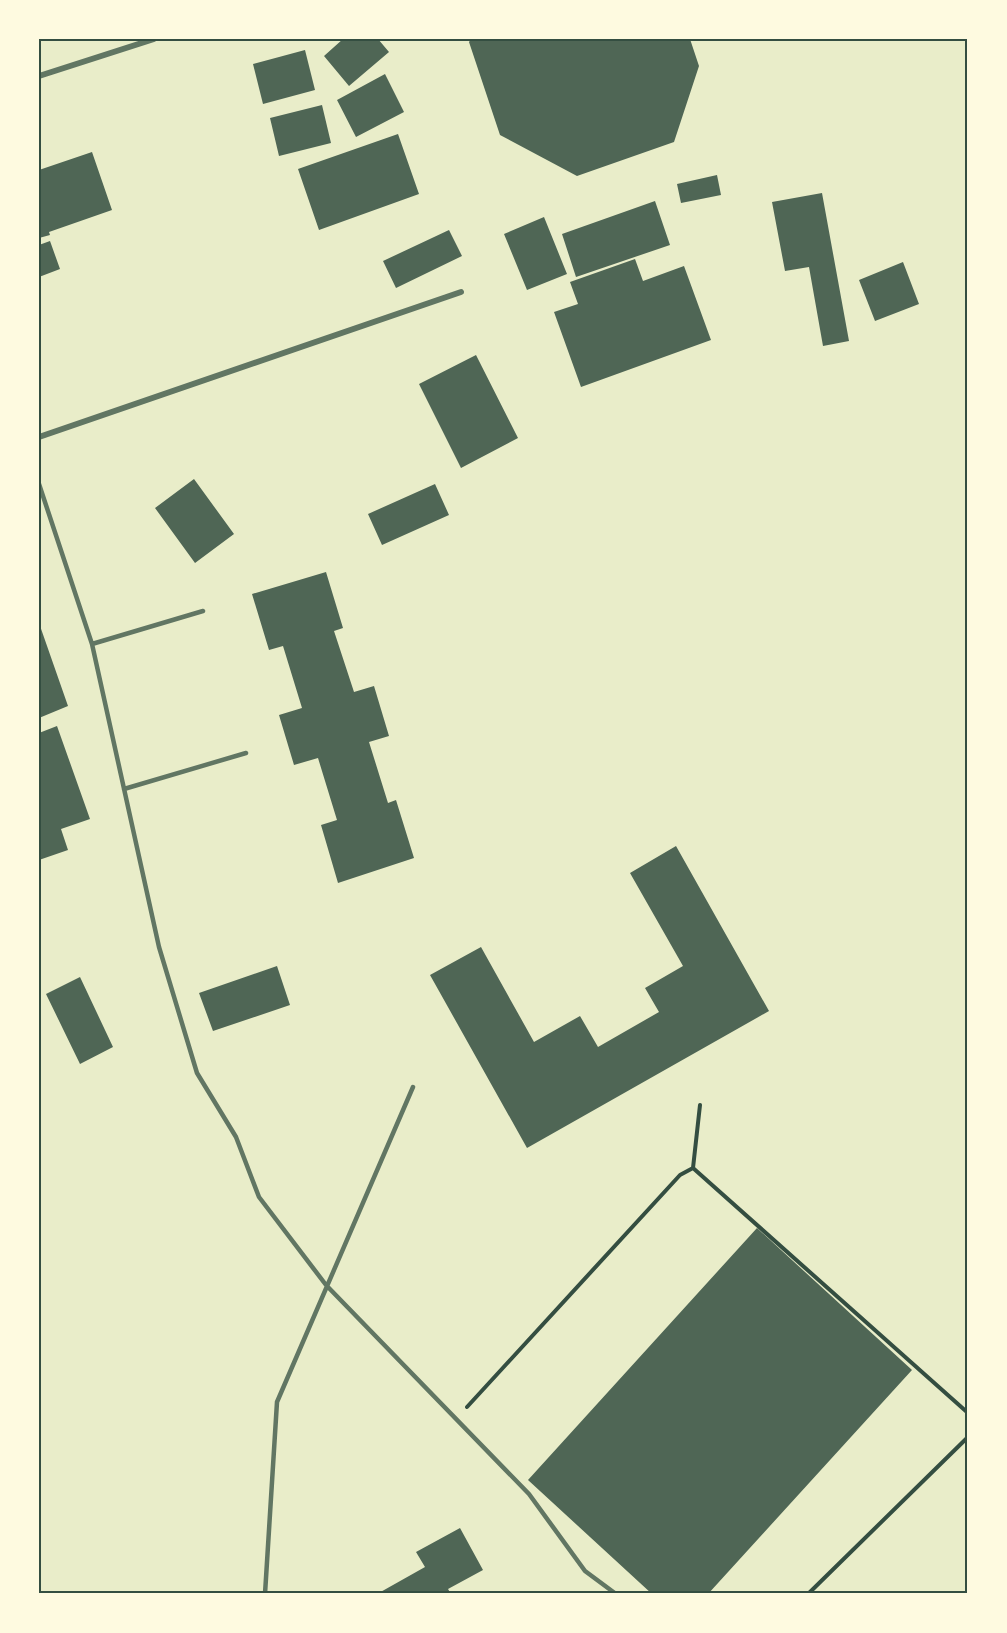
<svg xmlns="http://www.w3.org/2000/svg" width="1007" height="1633" font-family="Lato,sans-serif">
<rect width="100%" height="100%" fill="#e9edc9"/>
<!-- building -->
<path fill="#4f6655" d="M343 39H378L389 52 349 86 324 56Z
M471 39H690L699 66 674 142 577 176 500 135 469 42Z
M305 50 315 90 263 104 253 64Z
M385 74 404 112 356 137 337 100Z
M322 105 331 143 279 156 270 118Z
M398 134 419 194 319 230 298 169Z
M92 152 112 210 49 232 50 235 39 238V170Z
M717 175 721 195 681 203 677 184Z
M822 193 849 341 823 346 809 267 785 271 772 202Z
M655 201 670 245 576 277 562 234Z
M544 217 567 274 527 290 504 234Z
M449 230 462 256 396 288 383 261Z
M50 241 60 269 39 277V245Z
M635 259 643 281 684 266 711 340 581 387 554 312 578 304 570 282Z
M903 262 919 304 875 321 859 280Z
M476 355 518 438 461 468 419 384Z
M194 479 234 534 195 563 155 508Z
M435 484 449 515 382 545 368 514Z
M326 572 343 628 334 631 354 692 374 686 389 736 369 742 388 803 396 800 414 858 338 883 321 825 337 820 318 758 294 765 279 715 302 708 283 646 269 650 252 594Z
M39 623 68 706 39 718Z
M57 726 90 819 61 829 68 850 39 860V733Z
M676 846 769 1011 527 1148 430 975 481 947 534 1042 580 1016 598 1047 659 1012 645 988 683 966 630 873Z
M277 966 290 1005 213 1031 199 993Z
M80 977 113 1047 80 1064 46 994Z
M757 1228 912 1370 708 1594H652L528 1480Z
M460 1528 483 1570 448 1589 451 1594H377L425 1567 416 1552Z"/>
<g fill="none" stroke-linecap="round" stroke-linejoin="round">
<!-- path -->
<path stroke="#344e41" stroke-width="4" d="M693 1168 700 1105
M467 1407 680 1175 693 1168 968 1413
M808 1594 968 1437"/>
<!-- service -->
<path stroke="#617663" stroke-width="4.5" d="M39 484 92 644 203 611
M92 644 159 947 197 1073 236 1137 259 1197 326 1285 529 1494 585 1571 616 1594
M124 789 246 753
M265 1594 277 1402 413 1087"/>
<!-- minor -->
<path stroke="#617663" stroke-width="6" d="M39 76 154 39
M39 437 461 292"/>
</g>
<!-- border -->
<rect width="1007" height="1633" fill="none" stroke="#fefae0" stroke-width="81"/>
<rect x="40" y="40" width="926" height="1552" fill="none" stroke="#344e41" stroke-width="2"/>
</svg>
